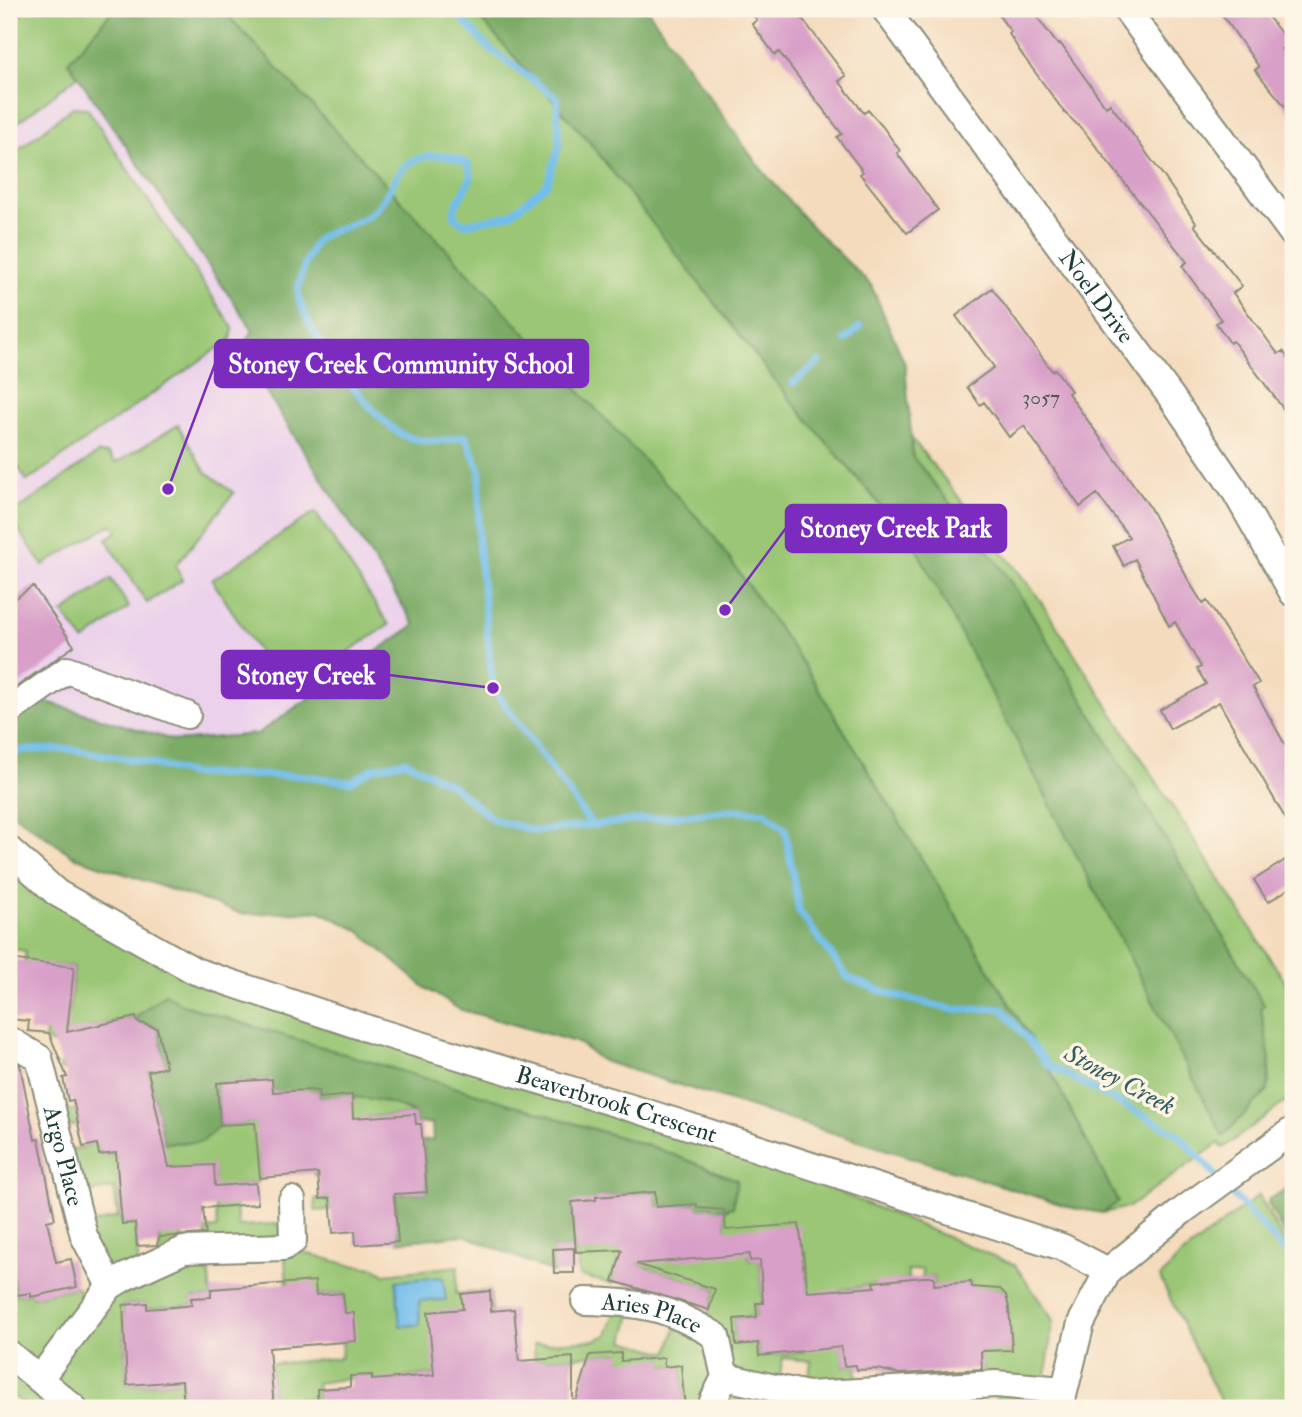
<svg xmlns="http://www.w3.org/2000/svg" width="1302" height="1417" font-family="'IM FELL Double Pica',serif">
<rect width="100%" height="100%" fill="#fcf5e5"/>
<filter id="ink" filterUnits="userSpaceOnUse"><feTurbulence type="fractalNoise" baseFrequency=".0143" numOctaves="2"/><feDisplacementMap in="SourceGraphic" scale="14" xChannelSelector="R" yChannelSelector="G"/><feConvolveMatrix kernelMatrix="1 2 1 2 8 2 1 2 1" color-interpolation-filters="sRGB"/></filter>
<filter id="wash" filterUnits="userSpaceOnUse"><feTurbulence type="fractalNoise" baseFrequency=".00686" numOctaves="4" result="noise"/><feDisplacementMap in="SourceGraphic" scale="28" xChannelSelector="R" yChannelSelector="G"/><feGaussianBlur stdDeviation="1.57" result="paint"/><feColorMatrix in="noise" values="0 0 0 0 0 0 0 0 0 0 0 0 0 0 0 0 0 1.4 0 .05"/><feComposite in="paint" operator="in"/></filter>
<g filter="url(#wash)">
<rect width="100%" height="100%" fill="#f4dbbe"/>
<!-- built -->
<path fill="#ebd1eb" d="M78 76 254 330 241 352 415 625 257 734 177 742 30 697 9 720V129Z"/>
<!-- green -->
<path fill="#9ac674" stroke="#5c8254" stroke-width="2" fill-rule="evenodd" d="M27 9H569L1036 594 1293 994V1096L1223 1148 1219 1143 1129 1207 1103 1213 1073 1208 603 1061C593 1056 587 1047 576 1042L459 1009 424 987 358 930 320 911 243 914 75 857 9 811 30 697 176 741 257 734 415 625 241 352 253 330 78 76 9 129V23Z
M73 107 87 108 233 328 231 339 27 481 9 452V157Z
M178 425 205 471 234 493 176 565 182 580 147 603 106 539 117 532 112 524 43 565 9 516 98 453 108 454 116 463Z
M315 512 389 625 285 693 212 580Z
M111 579 129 607 84 641 63 613Z
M9 850 195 971 648 1113 1015 1265 1053 1320 1046 1375 1032 1388 1038 1396 1035 1408H989V1404L997 1403 995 1372 982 1373 980 1349H1012L1004 1293 1000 1289 972 1288 971 1282 934 1287V1277L923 1278 922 1269 908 1271V1279L839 1290 838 1307 844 1366 856 1365 858 1393 807 1395 811 1361 783 1358 777 1388 741 1381V1408H685L681 1365 664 1366 663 1358 623 1378 620 1353 535 1360 534 1344 595 1340 607 1335 619 1302H634L624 1341 668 1353 675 1329 703 1328 715 1289 620 1259 612 1284 579 1276 576 1251 626 1249 728 1255 724 1210 733 1207 659 1149 183 1005 165 994 136 1017 90 1027 100 1120 58 1129 55 1114 93 1106 84 1065 61 1070 59 1065 82 1055 74 1036 53 1044 45 1039 49 1011 69 1013 74 967 24 963 26 951 12 949 9 952ZM749 1250 805 1253 808 1293 804 1352 759 1356 758 1343 736 1344 734 1319 757 1317 756 1304 763 1303 760 1260 750 1261Z
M352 1095 394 1103 415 1114 368 1117 353 1208 315 1211V1199L342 1197 340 1173 314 1175 313 1151 258 1155 260 1178 256 1183 234 1185 238 1226 277 1224 280 1225 285 1247 349 1265 375 1268 385 1274 458 1266 456 1294 490 1291 492 1311 516 1368 398 1378 373 1390 372 1375C352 1376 336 1381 316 1383L317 1398 293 1400V1408H274L270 1364 341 1358 345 1313 343 1293 316 1295 287 1283 284 1247 207 1250 211 1297 192 1298V1305L147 1309 146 1303 123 1305 127 1385 182 1381 186 1408H28L9 1392V1276L13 1275 17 1295 31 1293 32 1297 77 1287 89 1314 110 1286 82 1227 118 1217 114 1188 75 1196 64 1151 97 1144 99 1154 107 1155 164 1143 202 1142 220 1125 273 1121ZM213 1166 217 1228 205 1229 207 1250H184L182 1230 158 1221 161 1261 139 1271 135 1223 122 1224 118 1180 165 1176 175 1167Z
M1259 1195 1293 1259V1408H1224L1160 1278 1179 1257Z"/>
<!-- forest -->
<path fill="#7bab66" stroke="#4d744d" stroke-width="2" d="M114 9H222L709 530 803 663 1051 1072 1118 1202 1103 1213 1073 1208 603 1061C593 1056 587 1047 576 1042L459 1009 424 987 358 930 320 911 243 914 75 857 9 811V720L30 697 176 741 257 734 415 625 241 352 253 330 68 62Z
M472 9H647L757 164 810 225 871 285 905 364 913 457 997 562 1027 606 1264 1005 1261 1009 1270 1060 1268 1090 1223 1136 915 546 783 391 586 138Z
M165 994 183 1005 659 1149 737 1180 733 1207 712 1211V1207L697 1208 696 1204 656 1207 655 1192 597 1197 576 1248 553 1249 554 1273 464 1235 398 1242 395 1194 427 1192 423 1141 433 1140 432 1123 416 1124 415 1114C383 1097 354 1095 319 1098L318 1091 273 1095 271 1079 217 1083 220 1125 202 1142 164 1143 148 1071 166 1067 158 1028 137 1022 136 1017Z
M1293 1185V1251L1268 1203 1269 1199Z"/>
<!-- water -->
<path fill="#71bdeb" stroke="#487d90" stroke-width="2" d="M443 1277 446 1300 419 1301 420 1325 400 1326 396 1281Z"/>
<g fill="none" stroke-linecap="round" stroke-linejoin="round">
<!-- stream -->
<path stroke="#71bdeb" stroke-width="7" d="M297 9 323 14 339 9
M452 9 488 47 557 98 559 147 547 184 510 215 464 224 454 217 455 207 471 178 468 164C448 152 416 151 400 172 389 187 384 204 369 215 354 226 335 228 320 237 311 243 299 279 298 290 296 320 375 422 403 435 424 444 443 442 465 436L480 470 478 543 493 688 592 825 733 810 764 812 785 829 799 911 848 978 892 995 955 1010 1002 1008 1048 1065 1178 1134 1218 1178
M845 340 860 327
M793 383 819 362
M9 758 21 750 69 749 141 761 191 774 306 776 350 782 374 768 405 761 450 784 494 820 536 831 592 825
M1226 1187 1293 1260"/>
</g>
<g id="blocks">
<!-- building -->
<path fill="#d89fc8" d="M749 9H795L846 76 839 81 864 113 868 110 883 127 900 151 897 153 938 210 907 233 860 174 863 172 837 137 842 134 779 52 775 55 752 24 757 20Z
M994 9H1031L1058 45 1060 43 1106 107 1110 104 1162 174 1196 223 1194 225 1242 286 1233 293 1278 354 1283 351 1293 365V422L1233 341 1230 343 1216 323 1221 320 1182 266 1187 262 1083 130 1065 113 1021 53 1009 34 1011 32Z
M1218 9H1262L1289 43 1281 49 1293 66V116L1255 70 1259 67Z
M992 288 1052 371 1055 369 1071 391 1068 393 1149 506 1191 585 1203 604 1207 601 1259 683 1253 687 1293 759V832L1219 702 1170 729 1160 710 1206 684 1197 669 1201 667 1175 622 1169 626 1135 559 1124 566 1113 546 1129 537 1097 494 1080 507 1024 426 1009 437 984 402 980 405 967 387 994 367 956 316Z
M33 586 74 646 9 692V603Z
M1293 855V886L1268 902 1254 880Z
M9 959 74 967 67 1032 136 1017 137 1022 157 1028 166 1067 148 1071 169 1167 214 1165 215 1186 256 1183 258 1204 203 1208 206 1234 159 1237 157 1245 137 1246 135 1223 122 1224 116 1153 99 1155 97 1144 83 1147 73 1100 68 1101 63 1078 67 1077 49 1033 28 1031 29 1021 9 1019Z
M9 1058 20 1065 35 1140 39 1139 55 1219 47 1221 56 1262 71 1259 77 1287 31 1297V1293L17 1295 13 1275 9 1276Z
M272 1079 273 1092 308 1090 318 1091 319 1098 352 1095 353 1118 415 1114 416 1124H421L427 1192 394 1194 398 1242 356 1245 355 1231 333 1233 330 1198 320 1199 318 1173 260 1178 255 1123 220 1125 217 1083Z
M655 1192 656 1207 697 1204V1208L724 1210 726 1230 799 1224 808 1292 875 1287 874 1282 923 1277H934V1285L971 1282 972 1287 1000 1289 1006 1295 1009 1308 1012 1350 981 1351 982 1369 899 1374 878 1369 857 1370 856 1365 844 1366 841 1347 759 1356 758 1343 736 1345 734 1319 757 1317 756 1303H763L760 1260 750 1261V1254L636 1264 715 1289 709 1310 613 1281 622 1250 576 1252 572 1202 596 1200V1197Z
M574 1248V1273H554L553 1249Z
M315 1281 316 1295 343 1293 345 1313H354L356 1341 269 1348 274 1408H184L182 1381 127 1385 123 1305 147 1303V1309L185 1306 192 1305 191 1298 211 1297V1289Z
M490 1291 491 1311 514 1309 519 1361 573 1357V1408H543L542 1406 318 1408 317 1389 350 1387V1376L372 1375V1380L434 1375 428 1312 463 1309 461 1294Z
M621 1353V1361L664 1358V1367L681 1365 685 1408H574L590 1355Z"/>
</g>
</g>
<g filter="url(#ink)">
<use href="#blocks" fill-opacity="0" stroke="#8a8c79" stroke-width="2"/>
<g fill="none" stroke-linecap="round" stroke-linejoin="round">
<defs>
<g id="minor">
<path id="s1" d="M885 9 1172 398 1234 489 1293 593"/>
<path d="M1126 9 1293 234"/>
<path d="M9 711 67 670 187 715"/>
<path id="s2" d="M9 850 57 893 195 971 375 1031 648 1113 1062 1247 1108 1271"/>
<path id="s3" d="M9 1040 39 1058 84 1236 110 1286"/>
<path id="s4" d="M585 1301C640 1302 668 1307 716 1336L725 1377 713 1401V1408"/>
<path d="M9 1354 74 1408"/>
<path d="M725 1377 807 1395 996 1384 1063 1390"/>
<path d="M40 1378 110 1286 125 1277 184 1250 284 1247 293 1241 292 1200"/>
<path d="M1060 1408 1081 1323 1108 1271 1182 1211 1293 1130"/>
</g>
</defs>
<!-- minor casing -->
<use href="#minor" stroke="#8a8c79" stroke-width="30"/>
<!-- minor -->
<use href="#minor" stroke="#fff" stroke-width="26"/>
</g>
</g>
<g text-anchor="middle" stroke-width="7" stroke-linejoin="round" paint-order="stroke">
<!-- number labels -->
<g font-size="21" fill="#4d5659">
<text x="1041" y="404">3057</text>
</g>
<!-- street labels -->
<g font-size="24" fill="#1f3d34" stroke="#fcf5e5">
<text dy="8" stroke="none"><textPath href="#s1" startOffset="357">Noel Drive</textPath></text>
<text dy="8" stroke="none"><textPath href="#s2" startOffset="665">Beaverbrook Crescent</textPath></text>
<text dy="8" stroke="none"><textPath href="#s3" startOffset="136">Argo Place</textPath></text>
<text dy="8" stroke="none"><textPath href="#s4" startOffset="68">Aries Place</textPath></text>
</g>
<!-- water labels -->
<g font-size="26" font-style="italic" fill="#345d62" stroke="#fcf5e5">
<text transform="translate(1120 1079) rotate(28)" y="9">Stoney Creek</text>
</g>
</g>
<!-- callouts -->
<path fill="none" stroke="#7b2cbf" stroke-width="2.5" d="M168 489L215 364M725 610L786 528M493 688L389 675"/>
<g fill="#7b2cbf" stroke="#fcf5e5" stroke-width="2.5">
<circle cx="168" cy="489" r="7"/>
<circle cx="725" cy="610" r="7"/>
<circle cx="493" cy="688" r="7"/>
</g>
<g fill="#7b2cbf" stroke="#7b2cbf" stroke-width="2.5">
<rect x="215" y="340" width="373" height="47" rx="7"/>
<rect x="786" y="505" width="220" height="47" rx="7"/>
<rect x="222" y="651" width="167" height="47" rx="7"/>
</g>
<g font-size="26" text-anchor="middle" font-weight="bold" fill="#fff">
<text x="401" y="373">Stoney Creek Community School</text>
<text x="896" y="537">Stoney Creek Park</text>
<text x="306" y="684">Stoney Creek</text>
</g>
<!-- margin -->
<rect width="1302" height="1417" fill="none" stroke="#fcf5e5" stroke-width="35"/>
</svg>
